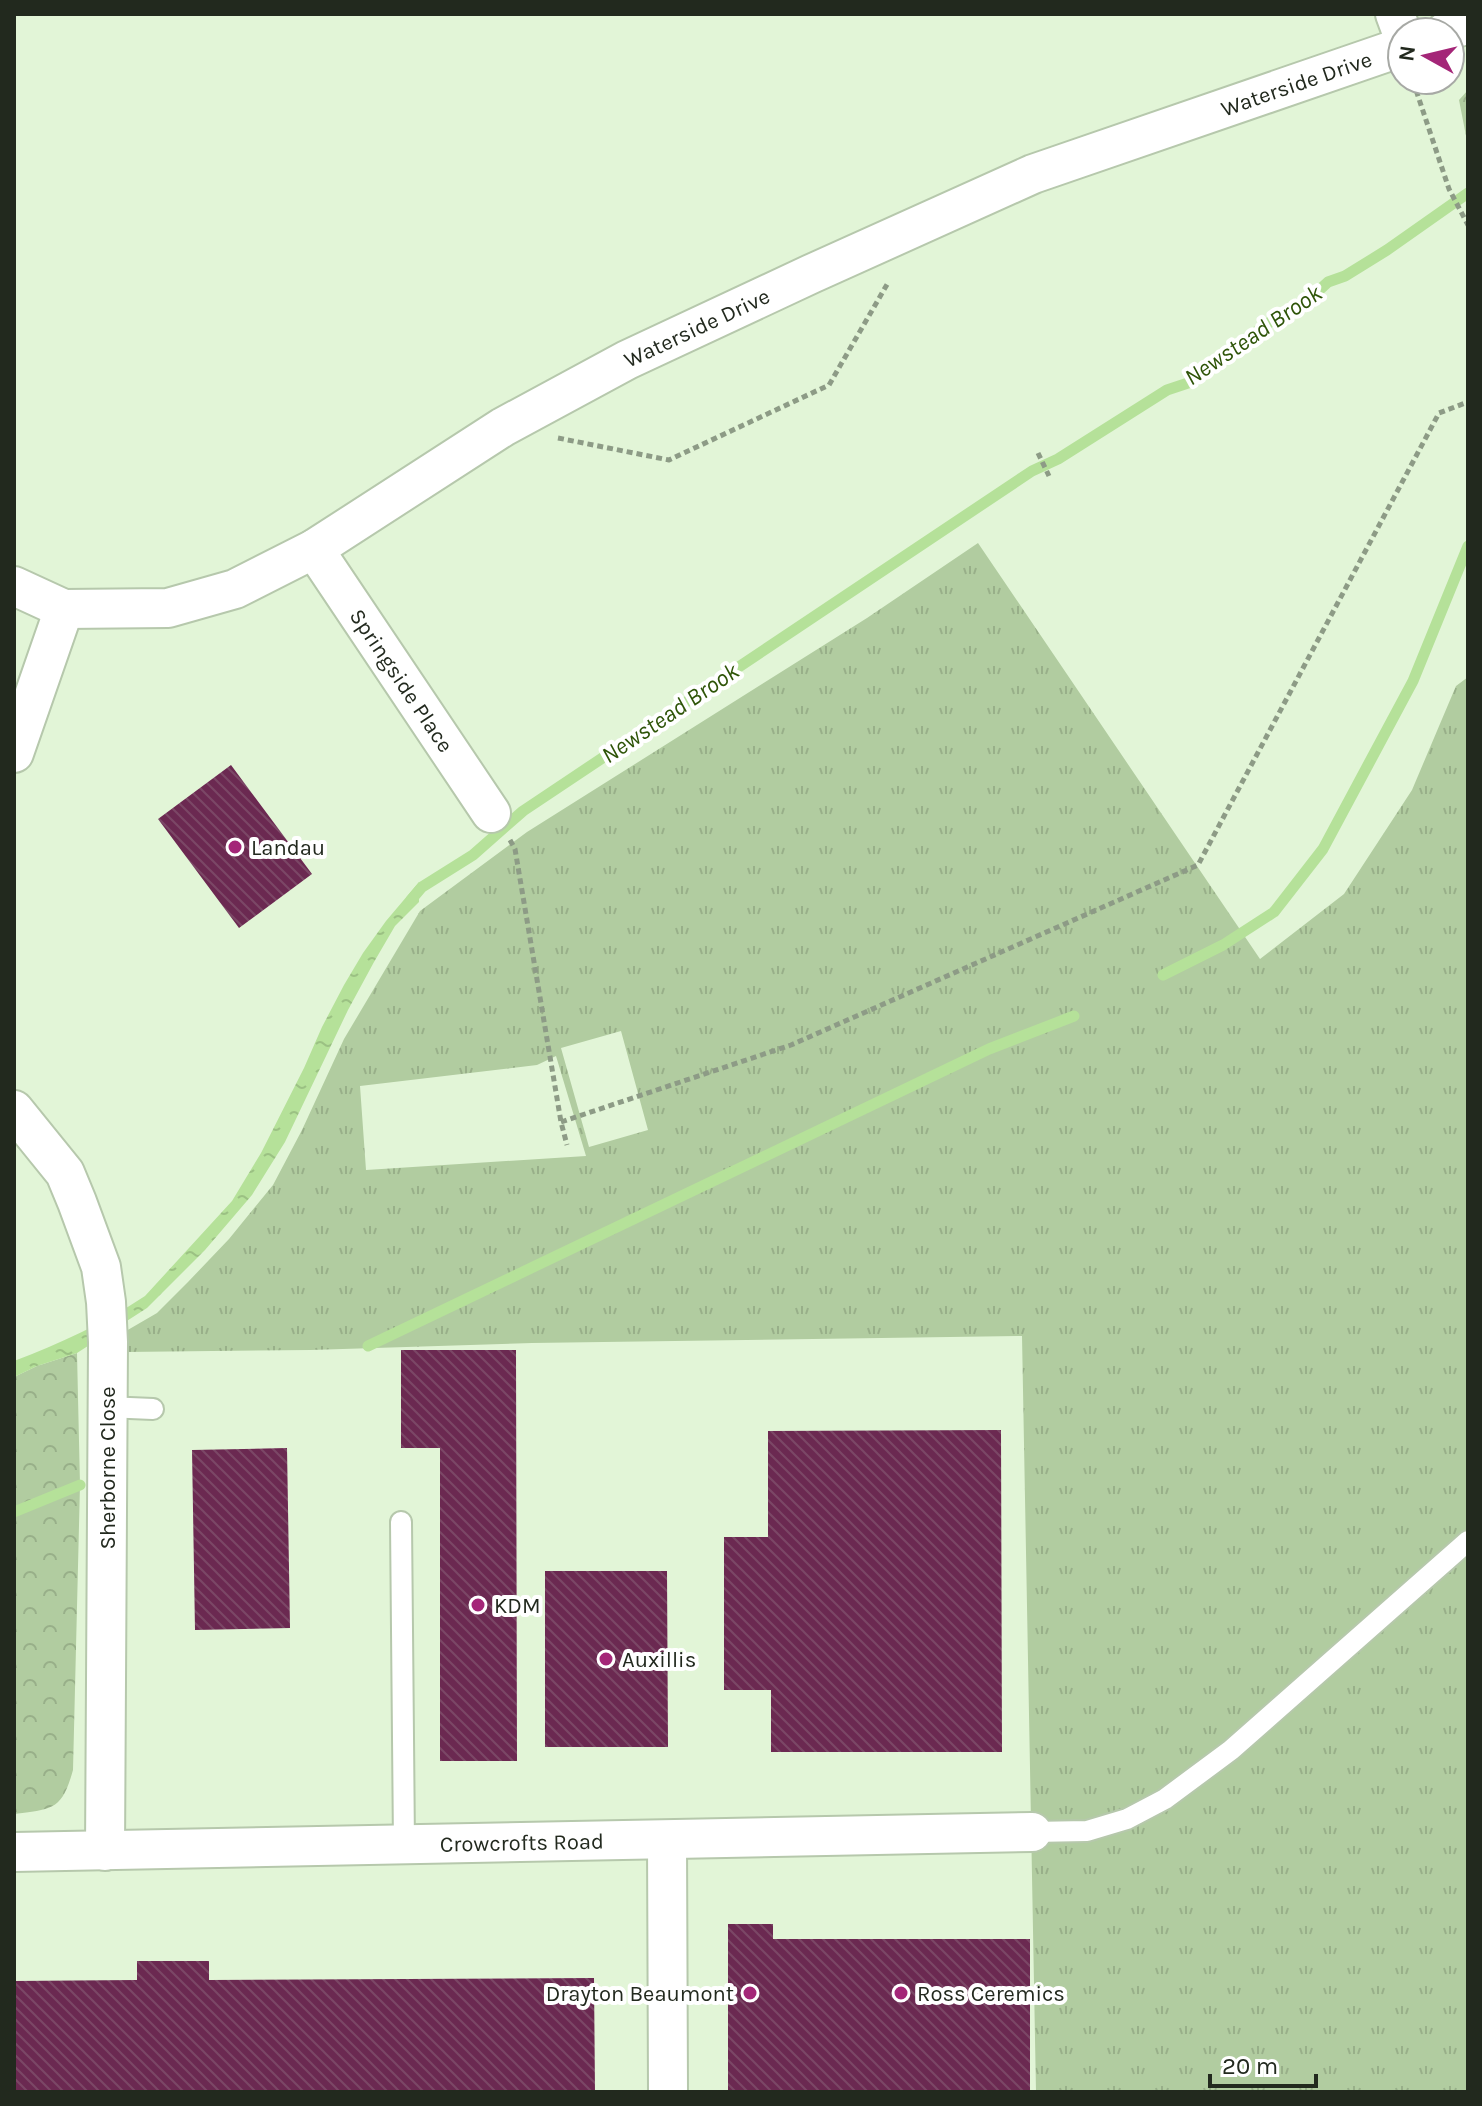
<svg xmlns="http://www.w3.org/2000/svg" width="1482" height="2106" font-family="Karla,sans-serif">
<defs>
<pattern id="grass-tufts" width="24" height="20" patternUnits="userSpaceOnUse" patternTransform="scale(2)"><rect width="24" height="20" fill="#b1cca0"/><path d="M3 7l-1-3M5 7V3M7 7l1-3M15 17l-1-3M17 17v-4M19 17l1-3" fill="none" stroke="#98af89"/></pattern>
<pattern id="park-crowns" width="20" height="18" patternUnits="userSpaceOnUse" patternTransform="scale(2)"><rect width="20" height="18" fill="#b1cca0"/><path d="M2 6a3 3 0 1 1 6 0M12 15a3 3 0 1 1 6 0" fill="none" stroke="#98af89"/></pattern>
<pattern id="water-ripples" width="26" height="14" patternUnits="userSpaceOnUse" patternTransform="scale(2)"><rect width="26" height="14" fill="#b5e199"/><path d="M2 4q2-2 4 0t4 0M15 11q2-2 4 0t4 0" fill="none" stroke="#9bc183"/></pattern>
<pattern id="building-back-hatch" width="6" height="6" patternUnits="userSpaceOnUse" patternTransform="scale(2)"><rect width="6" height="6" fill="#6b2951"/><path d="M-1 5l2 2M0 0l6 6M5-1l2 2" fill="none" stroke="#7b4766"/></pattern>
</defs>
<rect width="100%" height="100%" fill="#e2f5d7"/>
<!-- grass -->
<path fill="url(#grass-tufts)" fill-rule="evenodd" d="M978 543 1260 959 1344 894 1412 790 1456 686 1468 677V2092H1036L1022 1336 532 1343 311 1350 125 1352 126 1331 157 1313 188 1282 229 1239 273 1185 302 1130 344 1039 420 911 527 832 867 618ZM621 1031 648 1130 589 1147 561 1048ZM556 1056 586 1156 366 1170 360 1086 537 1065Z"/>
<!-- park -->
<path fill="url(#park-crowns)" d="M1468 90V146L1459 100Z
M77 1353 80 1485 73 1770C62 1810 53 1809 14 1814V1377L37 1366Z"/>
<!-- water -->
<path fill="url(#water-ripples)" d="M419 882V902L395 926 374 962 348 1010 285 1142 252 1195 205 1250 147 1308 77 1353 37 1366 14 1377V1361C59 1344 105 1323 145 1296L232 1201 261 1153 304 1068 322 1027 344 985 363 953 386 921Z"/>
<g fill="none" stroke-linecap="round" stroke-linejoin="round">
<!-- stream -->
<path stroke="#b5e199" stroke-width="11" d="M411 900 422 887 473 855 523 811 1032 471 1058 459 1167 390 1188 383 1228 356 1262 327 1315 294 1328 282 1345 276 1387 250 1468 193
M1163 975 1223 945 1274 912 1323 849 1413 681 1468 546
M368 1346 989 1049 1074 1016
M14 1512 80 1485"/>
</g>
<!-- building -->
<path fill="url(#building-back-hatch)" d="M231 765 312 874 239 928 158 819Z
M401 1350H516L517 1761H440V1448H401Z
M1001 1430 1002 1752H771V1690H724V1537H768V1431Z
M287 1448 290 1628 195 1630 192 1450Z
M545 1571H667L668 1747H545Z
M728 1924H773V1939H1030V2092H728Z
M137 1961H209V1980L594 1978 595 2092H14V1981L137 1980Z"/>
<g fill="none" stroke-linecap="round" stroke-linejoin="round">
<defs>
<path id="lane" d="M106 1407 153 1409
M401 1522 404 1845
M1032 1832 1087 1831 1127 1819 1165 1799 1231 1750 1468 1541"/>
<g id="street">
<path d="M1395 14 1402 33"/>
<path d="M1445 32 1468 24"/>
<path id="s1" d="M314 549 491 813"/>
<path id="s2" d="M14 586 64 609 168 608 235 589 314 549 503 427 627 360 811 274 1033 174 1402 47"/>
<path d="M14 753 64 609"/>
<path d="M14 1110 65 1173 77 1202 101 1267 106 1302 108 1342 105 1851"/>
<path d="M667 1840 668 2092"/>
<path id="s3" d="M14 1852 1032 1832"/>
</g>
</defs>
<!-- lane casing -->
<use href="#lane" stroke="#b6c8ac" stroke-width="24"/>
<!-- street casing -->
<use href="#street" stroke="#b6c8ac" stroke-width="42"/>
<!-- path -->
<path stroke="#8d9b86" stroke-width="5" stroke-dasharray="6 4" stroke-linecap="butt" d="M1413 81 1449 189 1468 225
M558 438 669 460 829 385 889 281
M1038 453 1049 476
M510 840 515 849 561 1122 567 1145
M561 1122 791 1045 1198 865 1439 413 1468 402"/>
<!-- lane -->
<use href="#lane" stroke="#fff" stroke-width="20"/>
<!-- street -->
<use href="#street" stroke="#fff" stroke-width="38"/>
</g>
<!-- markers -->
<g fill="#a42678" stroke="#fff" stroke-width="3">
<circle cx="235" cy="847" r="8"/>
<circle cx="478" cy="1605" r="8"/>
<circle cx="606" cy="1659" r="8"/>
<circle cx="750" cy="1993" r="8"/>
<circle cx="901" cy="1993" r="8"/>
</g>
<g text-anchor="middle" stroke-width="8" stroke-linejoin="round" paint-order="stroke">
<!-- street labels -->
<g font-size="22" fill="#22291e" stroke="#fff">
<text dy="8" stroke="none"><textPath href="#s2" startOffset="1408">Waterside Drive</textPath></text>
<text dy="8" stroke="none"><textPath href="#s2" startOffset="760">Waterside Drive</textPath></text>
<text dy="8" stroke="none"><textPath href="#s1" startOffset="158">Springside Place</textPath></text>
<text transform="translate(107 1468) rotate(-90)" y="8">Sherborne Close</text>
<text dy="8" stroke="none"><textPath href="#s3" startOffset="508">Crowcrofts Road</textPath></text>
</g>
<!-- poi labels -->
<g font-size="22" fill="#22291e" stroke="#fff" text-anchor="start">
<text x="251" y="855">Landau</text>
<text x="494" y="1613">KDM</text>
<text x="622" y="1667">Auxillis</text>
<text x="734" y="2001" text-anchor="end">Drayton Beaumont</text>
<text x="917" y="2001">Ross Ceremics</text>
</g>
<!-- water labels -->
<g font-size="24" font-style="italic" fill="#2e5408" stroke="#fff">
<text transform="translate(1253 335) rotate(-34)" y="8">Newstead Brook</text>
<text transform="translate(670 713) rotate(-34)" y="8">Newstead Brook</text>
</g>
</g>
<!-- border -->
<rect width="1482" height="2106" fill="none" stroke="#22291e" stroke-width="32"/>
<!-- north arrow -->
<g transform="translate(1426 56) rotate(278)"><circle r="38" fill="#ffffff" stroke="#a7a9a5" stroke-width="2"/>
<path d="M0-6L14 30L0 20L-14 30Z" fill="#a42678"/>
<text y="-12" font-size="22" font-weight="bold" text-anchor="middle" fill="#22291e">N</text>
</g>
<!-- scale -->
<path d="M1210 2074v12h106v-12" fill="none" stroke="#22291e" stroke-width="4"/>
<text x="1222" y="2074" font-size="24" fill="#22291e" stroke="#ffffff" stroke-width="6" paint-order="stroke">20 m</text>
</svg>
